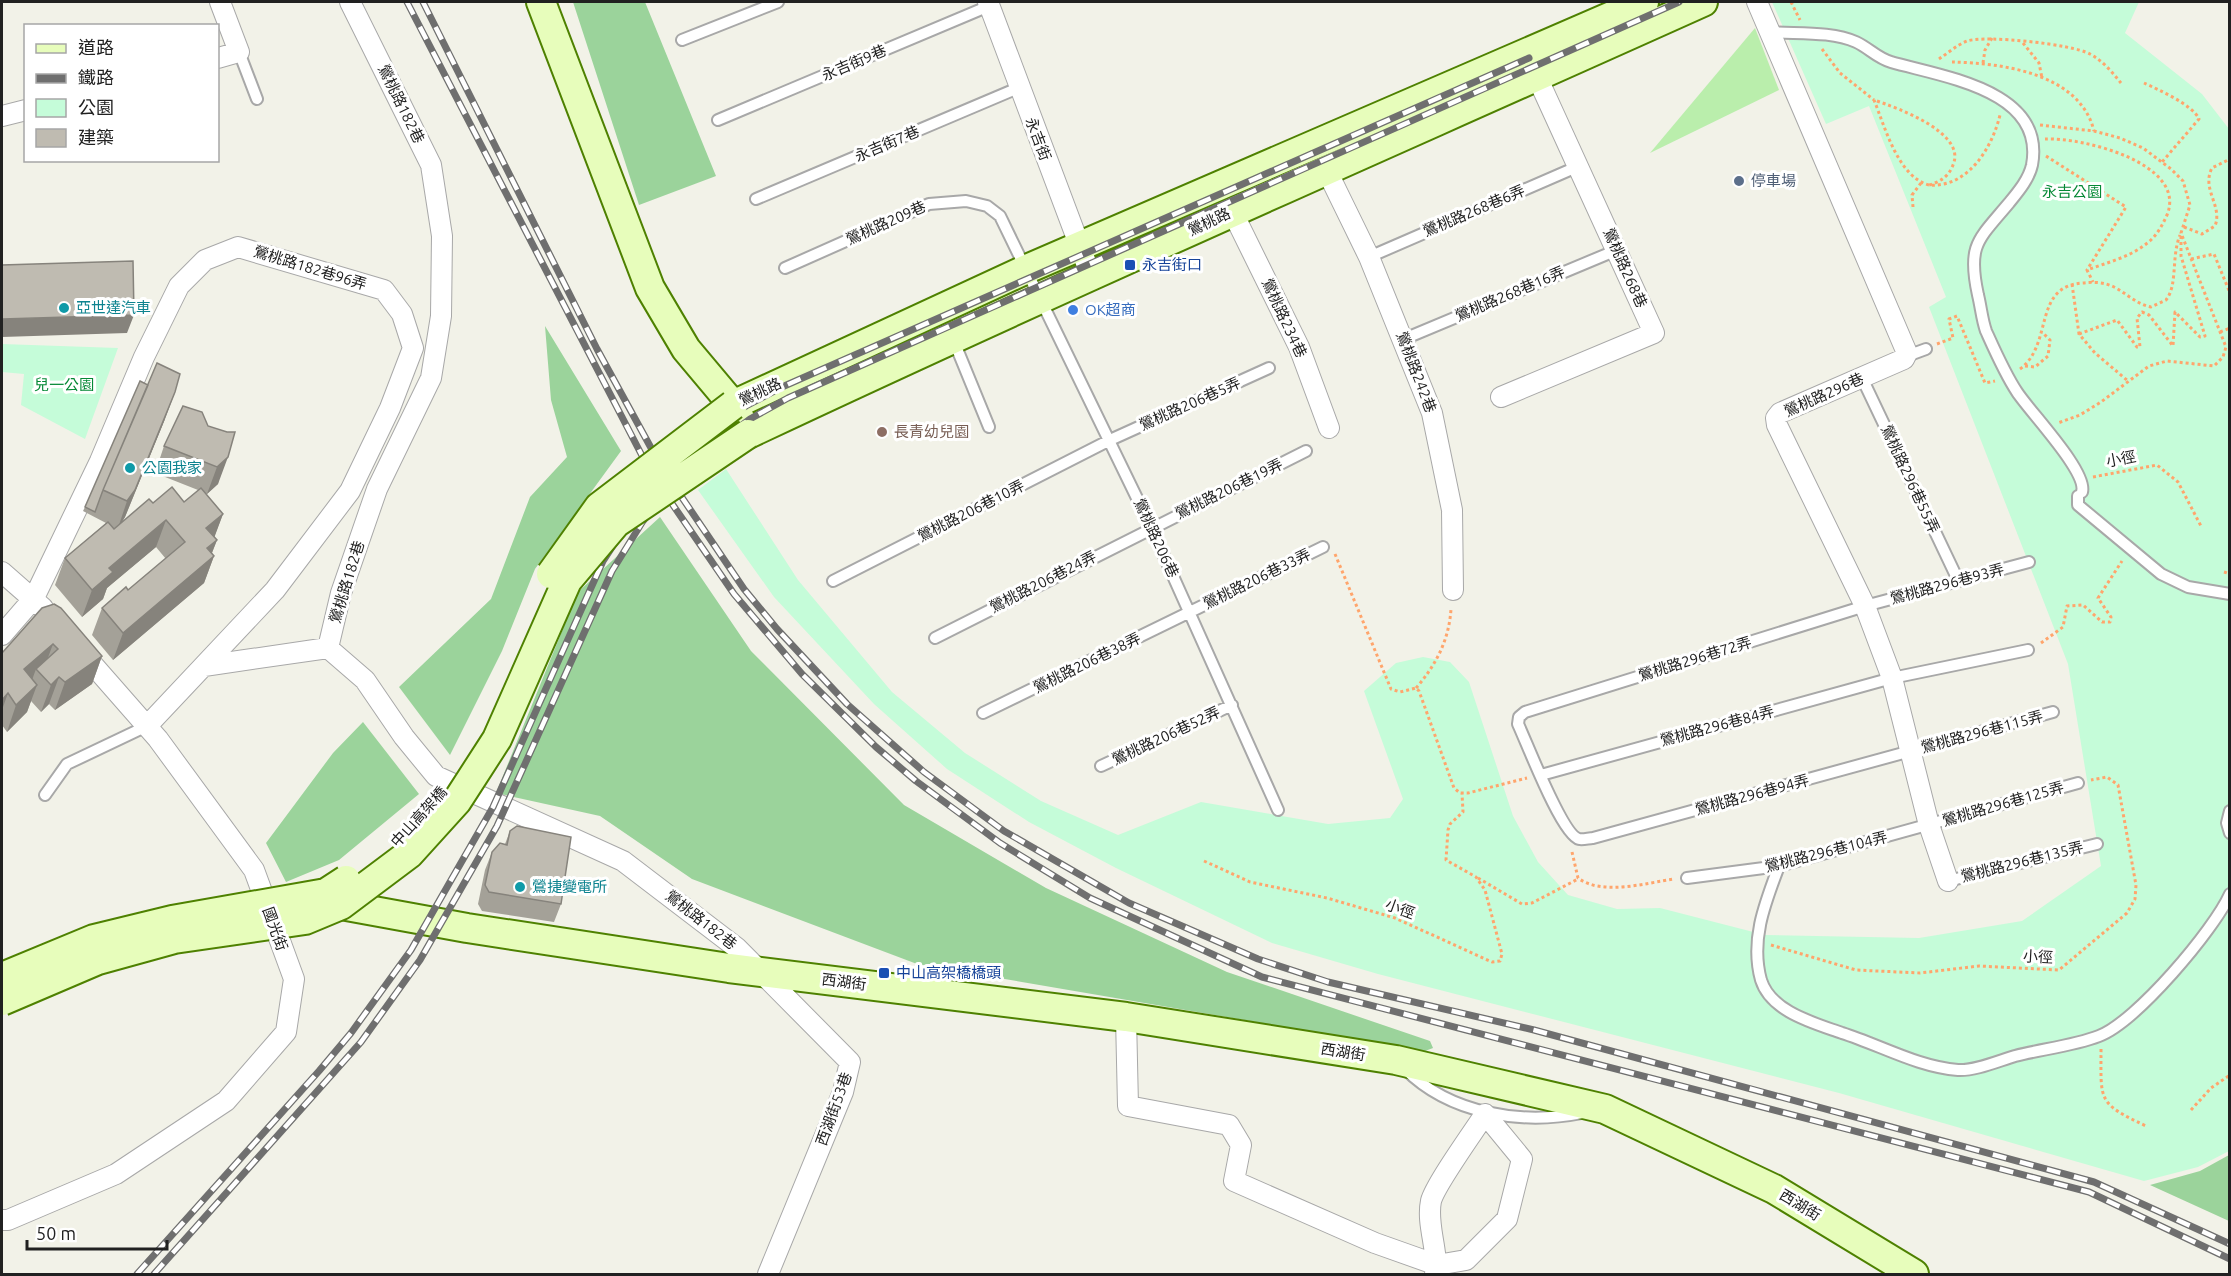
<svg xmlns="http://www.w3.org/2000/svg" width="2231" height="1276" font-family="Ubuntu,'Noto Sans TC',sans-serif">
<rect width="100%" height="100%" fill="#f2f2e8"/>
<!-- grass -->
<path fill="#baeeac" d="M1755 28 1779 90 1650 153Z"/>
<!-- forest -->
<path fill="#9bd39b" d="M573 2H645L716 176 639 205Z
M545 326 621 451 535 569 502 651 450 755 399 687 491 599 530 497 567 457 551 400Z
M660 517 751 651 904 805 1046 888 1227 972 1430 1041 1433 1048 1425 1051 917 964 692 879 600 816 496 793 578 592Z
M363 722 419 794 339 860 286 882 266 843 333 753Z
M2229 1155V1221L2150 1185 2200 1171Z"/>
<!-- park -->
<path fill="#c5fcd9" d="M1772 2H2139L2125 33 2202 94 2229 129V1151L2198 1167 2144 1181 1839 1093 1378 974 1272 943 1116 868 1029 822 947 769 874 704 774 597 698 490 726 469 798 580 892 692 965 753 1041 801 1118 835 1201 802 1328 824 1390 818 1403 799 1364 691 1396 663 1423 657 1450 662 1469 682 1513 816 1538 862 1568 895 1617 909 1660 908 1765 935 1919 938 2022 921 2101 866 2068 664 1929 307 1946 297 1869 106 1826 124Z
M2 344 118 348 85 439 21 405 24 374 2 372Z"/>
<g fill="none" stroke-linecap="round" stroke-linejoin="round">
<defs>
<path id="lane" d="M1771 32C1797 34 1832 31 1856 42 1869 48 1877 58 1891 62 1943 77 2046 90 2032 165 2029 179 2018 192 2009 203 1978 240 1967 245 1978 295 1981 307 1982 320 1986 331 1995 351 2005 374 2017 392 2030 412 2088 472 2082 492
M682 40 778 2
M239 52 257 99
M718 120 989 6
M756 199 1018 88
M1369 257 1579 166
M785 268 929 204 966 201 987 206 1000 216 1151 527 1278 810
M953 339 989 427
M1404 339 1617 250
M1907 356 1926 349
M1862 378 1958 580
M2078 496V505L2161 574 2188 587 2230 594
M2029 562 1865 606 1525 712 1519 717 1518 724C1527 743 1562 835 1579 839 1583 840 1589 838 1593 838L2053 712
M833 581 1110 440 1269 368
M935 638 1306 451
M983 713 1323 547
M1101 766 1232 705
M1541 775 1892 678 2028 650
M45 795 67 764 147 726
M2230 811 2227 823 2230 833
M1779 866C1765 903 1750 940 1761 980 1771 1012 1814 1023 1842 1033 1880 1045 1918 1067 1958 1070 1975 1071 1998 1061 2015 1056 2042 1049 2073 1046 2099 1036 2136 1022 2214 930 2230 894
M1687 878 1779 866 2078 783
M1948 881 2097 844
M1405 1069C1450 1114 1521 1125 1582 1113"/>
<path id="street" d="M350 2 431 165 442 236 441 316 431 378 377 489 341 593 328 648 365 680 404 737 436 776 623 861 737 948 850 1062 843 1092 768 1274
M988 2 1091 276
M1757 2 1907 353 1904 359 1780 413 1776 418 1777 425 1865 606 1892 678 1929 825 1948 881
M218 58 239 52 220 2
M2 116 26 110
M1326 169 1369 257 1432 413 1452 510 1453 590
M1232 211 1299 347 1329 428
M1501 397 1654 333 1532 66
M2 572 43 608
M2 635 34 598 100 461 144 357 179 286 205 260 238 247 384 290 402 314 413 348 390 408 350 491 275 590 147 726
M204 666 328 648
M1126 1017 1128 1106 1229 1125 1241 1145 1234 1181 1375 1243 1437 1265 1466 1260 1507 1219 1522 1159 1485 1114C1474 1131 1435 1185 1431 1201 1426 1225 1439 1251 1435 1274
M2 1220H8L116 1174 226 1101 286 1032 294 979 254 870 158 739 80 650"/>
<path id="secondary" d="M541 2 650 288 686 349 733 405 748 434C1064 285 1385 145 1703 2
M733 405 1027 269 1644 2
M326 893 341 905 467 928 729 968 1126 1017 1396 1060 1605 1109 1774 1189 1914 1274"/>
</defs>
<!-- lane casing -->
<use href="#lane" stroke="#a8a8a8" stroke-width="14"/>
<!-- street casing -->
<use href="#street" stroke="#a8a8a8" stroke-width="22"/>
<!-- secondary casing -->
<use href="#secondary" stroke="#4e8100" stroke-width="32"/>
<!-- path -->
<path stroke="#ffa56c" stroke-width="3" stroke-dasharray="3 3" stroke-linecap="butt" d="M1791 2 1800 20
M2023 43 2039 63 2042 78
M1822 49 1840 73 1874 100
M1939 59C1948 53 1957 45 1967 41 1986 35 2072 44 2090 54 2103 61 2112 72 2121 83
M1952 62C2001 63 2080 73 2094 131
M1983 63 1985 50 1992 38
M2144 83C2159 90 2193 105 2199 119L2162 162
M2040 125 2094 131 2120 138 2143 148 2171 169 2183 181 2190 205 2181 233 2226 347 2223 357 2214 366 2167 361 2149 366 2101 402 2080 415 2058 423
M2045 139C2081 137 2188 163 2167 215 2162 226 2156 237 2146 244 2130 257 2106 263 2087 270L2093 282
M2046 156 2126 207 2087 270
M1929 185C1898 177 1885 127 1874 100 1898 108 1967 133 1953 165 1949 176 1940 182 1929 185 1968 188 1992 148 2000 115
M1913 207 1912 195 1921 183
M2184 227 2202 234 2215 226C2223 206 2201 189 2212 168L2230 159
M2191 259 2214 254 2230 293
M2072 284 2079 334 2095 353 2128 381
M2220 332 2230 328
M2079 334 2117 320 2137 347H2140L2137 318 2142 312 2149 315 2173 346 2175 312 2200 337 2205 336 2181 256V235
M1937 344 1953 338 1949 319 1957 316 1985 383 1995 381
M2025 366 2035 367 2048 356 2050 340 2043 333
M2020 369C2054 344 2032 286 2083 283 2090 282 2099 282 2106 284 2122 288 2134 304 2151 307L2166 300C2178 285 2171 257 2180 235
M2093 477 2157 465 2178 482 2202 528
M1335 554 1391 689 1400 692 1416 688 1419 691 1454 788 1460 793H1468L1527 778
M2224 572 2230 574
M2041 643 2063 627 2067 606 2083 605 2102 622H2110L2111 617 2098 598 2122 561
M1416 688C1436 665 1449 640 1451 609
M1572 852 1578 878C1602 896 1646 883 1674 879
M1204 861 1250 882 1327 898 1395 918 1492 962 1500 961 1502 954 1485 890 1476 877 1446 860 1448 830 1450 824 1463 812 1462 793
M1478 878 1522 904 1532 903 1578 879
M1771 945 1856 970 1920 973 1979 966 2059 970 2127 913 2135 899 2136 885 2118 785 2107 777 2091 780
M2101 1049C2101 1101 2097 1103 2146 1126
M2191 1110 2211 1088 2230 1075"/>
<!-- lane -->
<use href="#lane" stroke="#fff" stroke-width="10"/>
<!-- street -->
<use href="#street" stroke="#fff" stroke-width="20"/>
<!-- secondary -->
<use href="#secondary" stroke="#e7fdbb" stroke-width="28"/>
<defs>
<path id="rail" d="M407 2 651 473 734 594 802 674 876 747 916 781 1000 843 1090 898 1262 977 2089 1192 2230 1259
M423 2 597 349 662 468 744 589 777 629 847 704 924 772 1004 831 1129 903 1258 959 1328 982 1534 1030 2094 1182 2230 1244
M137 1274 319 1071 351 1033 411 950 493 807 603 561 653 484 680 454 712 428 746 406 782 387 1529 58
M154 1274 361 1042 420 960 497 826 612 571 643 521 683 469 750 419 788 398 1679 2"/>
</defs>
<!-- rail casing -->
<use href="#rail" stroke="#6f6f6f" stroke-width="7"/>
<!-- rail -->
<use href="#rail" stroke="#fff" stroke-width="4.5" stroke-dasharray="14" stroke-linecap="butt"/>
<defs>
<path id="secondary-bridge" d="M551 574 599 507 733 405
M2 977 94 939 172 920 326 893 346 880
M2 1001 98 960 174 939 305 920 341 905 409 854 457 801 497 739 567 581 616 523 748 434"/>
</defs>
<!-- secondary-bridge casing -->
<use href="#secondary-bridge" stroke="#4e8100" stroke-width="32" stroke-linecap="butt"/>
<!-- secondary-bridge -->
<use href="#secondary-bridge" stroke="#e7fdbb" stroke-width="28"/>
</g>
<!-- wall -->
<path fill="#a4a198" d="M165 419 125 517 122 522 153 503 184 502 198 490 155 473 164 446 208 426 227 432 218 484 207 494H206L223 514 214 537 217 540 212 553 214 556 204 583 113 660 92 635 102 608 128 590 166 559 156 547 107 588 103 599 82 617 55 585 65 558 106 523 83 511 85 507Z
M42 608 102 656 92 684 55 710 49 704 41 712 31 701 27 712 7 732 2 725V653Z
M510 831 561 904 554 922 482 911 478 904 485 870 492 852 505 844Z"/>
<!-- shaded-wall -->
<path fill="#86837c" d="M134 315 127 333 2 337V319Z
M175 392 165 419 125 517 118 528 127 501Z
M228 457 218 484 207 494 217 467Z
M223 514 213 541 206 528Z
M166 520 156 547 107 588 103 599 82 617 92 590 109 568Z
M217 540 209 560 214 556 204 583 113 660 123 633 207 548Z
M53 644 43 671 36 669 32 680 24 669Z
M102 656 92 684 55 710 65 682Z
M59 677 49 704 41 712 51 685Z
M37 685 27 712 7 732 16 705Z
M8 693 2 710V700Z"/>
<!-- building -->
<path fill="#bfbbb1" stroke="#86837c" stroke-width="1.5" d="M133 261 134 315 2 319V265Z
M157 363 180 374 175 392 135 490 127 501 103 490Z
M140 381 148 385 103 490 95 512 85 507Z
M183 406 202 412 208 426 227 432H235L228 457 217 467 164 446Z
M172 487 184 502 201 488 223 514 206 528 217 540 207 548 214 556 123 633 102 608 126 587 128 590 185 542 166 520 109 568 113 572 92 590 65 558 108 522 114 529 149 499 153 503Z
M54 604 61 608 102 656 65 682 59 677 51 685 36 669 58 649 53 644 24 669 37 685 16 705 8 693 2 700V653L42 608Z
M517 826 571 837 561 904 489 892 485 885 492 852 500 843 507 845 510 831Z"/>
<!-- markers -->
<circle fill="#5c6f8a" stroke="#fff" stroke-width="2" cx="1739" cy="181" r="6"/>
<g fill="#1a4fb4" stroke="#fff" stroke-width="2">
<rect x="1124" y="259" width="12" height="12" rx="3"/>
<rect x="878" y="967" width="12" height="12" rx="3"/>
</g>
<g fill="#0f9aa8" stroke="#fff" stroke-width="2">
<circle cx="64" cy="308" r="6"/>
<circle cx="130" cy="468" r="6"/>
<circle cx="520" cy="887" r="6"/>
</g>
<circle fill="#3f7fe0" stroke="#fff" stroke-width="2" cx="1073" cy="310" r="6"/>
<circle fill="#8d6e63" stroke="#fff" stroke-width="2" cx="882" cy="432" r="6"/>
<g text-anchor="middle" stroke-width="6" stroke-linejoin="round" paint-order="stroke">
<!-- street labels -->
<g font-size="15" fill="#212121" stroke="#fff">
<text transform="translate(854 63) rotate(-23)" y="5">永吉街9巷</text>
<text transform="translate(401 104) rotate(64)" y="5">鶯桃路182巷</text>
<text transform="translate(1038 139) rotate(69)" y="5">永吉街</text>
<text transform="translate(887 144) rotate(-23)" y="5">永吉街7巷</text>
<text transform="translate(1474 211) rotate(-23)" y="5">鶯桃路268巷6弄</text>
<text transform="translate(1209 222) rotate(-25)" y="5">鶯桃路</text>
<text transform="translate(886 223) rotate(-24)" y="5">鶯桃路209巷</text>
<text transform="translate(310 268) rotate(17)" y="5">鶯桃路182巷96弄</text>
<text transform="translate(1625 268) rotate(66)" y="5">鶯桃路268巷</text>
<text transform="translate(1510 294) rotate(-23)" y="5">鶯桃路268巷16弄</text>
<text transform="translate(1284 318) rotate(65)" y="5">鶯桃路234巷</text>
<text transform="translate(1416 372) rotate(69)" y="5">鶯桃路242巷</text>
<text transform="translate(760 392) rotate(-25)" y="5">鶯桃路</text>
<text transform="translate(1824 395) rotate(-24)" y="5">鶯桃路296巷</text>
<text transform="translate(1190 404) rotate(-24)" y="5">鶯桃路206巷5弄</text>
<text transform="translate(2121 459) rotate(-11)" y="5">小徑</text>
<text transform="translate(1910 479) rotate(65)" y="5">鶯桃路296巷55弄</text>
<text transform="translate(1229 489) rotate(-26)" y="5">鶯桃路206巷19弄</text>
<text transform="translate(971 511) rotate(-27)" y="5">鶯桃路206巷10弄</text>
<text transform="translate(1156 538) rotate(65)" y="5">鶯桃路206巷</text>
<text transform="translate(1257 579) rotate(-26)" y="5">鶯桃路206巷33弄</text>
<text transform="translate(347 582) rotate(-73)" y="5">鶯桃路182巷</text>
<text transform="translate(1043 582) rotate(-27)" y="5">鶯桃路206巷24弄</text>
<text transform="translate(1947 584) rotate(-15)" y="5">鶯桃路296巷93弄</text>
<text transform="translate(1695 659) rotate(-17)" y="5">鶯桃路296巷72弄</text>
<text transform="translate(1087 663) rotate(-26)" y="5">鶯桃路206巷38弄</text>
<text transform="translate(1717 726) rotate(-15)" y="5">鶯桃路296巷84弄</text>
<text transform="translate(1982 732) rotate(-15)" y="5">鶯桃路296巷115弄</text>
<text transform="translate(1166 736) rotate(-25)" y="5">鶯桃路206巷52弄</text>
<text transform="translate(1752 795) rotate(-15)" y="5">鶯桃路296巷94弄</text>
<text transform="translate(2003 804) rotate(-16)" y="5">鶯桃路296巷125弄</text>
<text transform="translate(419 817) rotate(-48)" y="5">中山高架橋</text>
<text transform="translate(1826 852) rotate(-14)" y="5">鶯桃路296巷104弄</text>
<text transform="translate(2022 862) rotate(-14)" y="5">鶯桃路296巷135弄</text>
<text transform="translate(1400 909) rotate(20)" y="5">小徑</text>
<text transform="translate(701 920) rotate(38)" y="5">鶯桃路182巷</text>
<text transform="translate(275 929) rotate(70)" y="5">國光街</text>
<text transform="translate(2038 957) rotate(3)" y="5">小徑</text>
<text transform="translate(844 982) rotate(7)" y="5">西湖街</text>
<text transform="translate(1343 1052) rotate(9)" y="5">西湖街</text>
<text transform="translate(834 1109) rotate(-70)" y="5">西湖街53巷</text>
<text transform="translate(1800 1205) rotate(31)" y="5">西湖街</text>
</g>
<!-- service labels -->
<g font-size="15" fill="#4e5e75" stroke="#fff" text-anchor="start">
<text x="1751" y="186">停車場</text>
</g>
<!-- park labels -->
<g font-size="15" fill="#068936" stroke="#fff">
<text x="2072" y="197">永吉公園</text>
<text x="64" y="390">兒一公園</text>
</g>
<!-- transit labels -->
<g font-size="15" fill="#164399" stroke="#fff" text-anchor="start">
<text x="1142" y="270">永吉街口</text>
<text x="896" y="978">中山高架橋橋頭</text>
</g>
<!-- culture labels -->
<g font-size="15" fill="#0d838f" stroke="#fff" text-anchor="start">
<text x="76" y="313">亞世達汽車</text>
<text x="142" y="473">公園我家</text>
<text x="532" y="892">鶯捷變電所</text>
</g>
<!-- shop labels -->
<g font-size="15" fill="#366cbe" stroke="#fff" text-anchor="start">
<text x="1085" y="315">OK超商</text>
</g>
<!-- education labels -->
<g font-size="15" fill="#785e54" stroke="#fff" text-anchor="start">
<text x="894" y="437">長青幼兒園</text>
</g>
</g>
<!-- border -->
<rect width="2231" height="1276" fill="none" stroke="#212121" stroke-width="6"/>
<!-- legend -->
<rect x="24" y="24" width="195" height="138" fill="#ffffff" stroke="#a6a6a6" stroke-width="1.5"/>
<rect x="36" y="44" width="30" height="9" fill="#e7fdbb" stroke="#a6a6a6" stroke-width="1.5"/>
<text x="78" y="54" font-size="18" fill="#212121">道路</text>
<rect x="36" y="74" width="30" height="9" fill="#6f6f6f" stroke="#a6a6a6" stroke-width="1.5"/>
<text x="78" y="84" font-size="18" fill="#212121">鐵路</text>
<rect x="36" y="99" width="30" height="18" fill="#c5fcd9" stroke="#a6a6a6" stroke-width="1.5"/>
<text x="78" y="114" font-size="18" fill="#212121">公園</text>
<rect x="36" y="129" width="30" height="18" fill="#bfbbb1" stroke="#a6a6a6" stroke-width="1.5"/>
<text x="78" y="144" font-size="18" fill="#212121">建築</text>
<!-- scale -->
<path d="M27 1240v9h140v-9" fill="none" stroke="#212121" stroke-width="3"/>
<text x="36" y="1240" font-size="18" fill="#212121" stroke="#ffffff" stroke-width="4.5" paint-order="stroke">50 m</text>
</svg>
